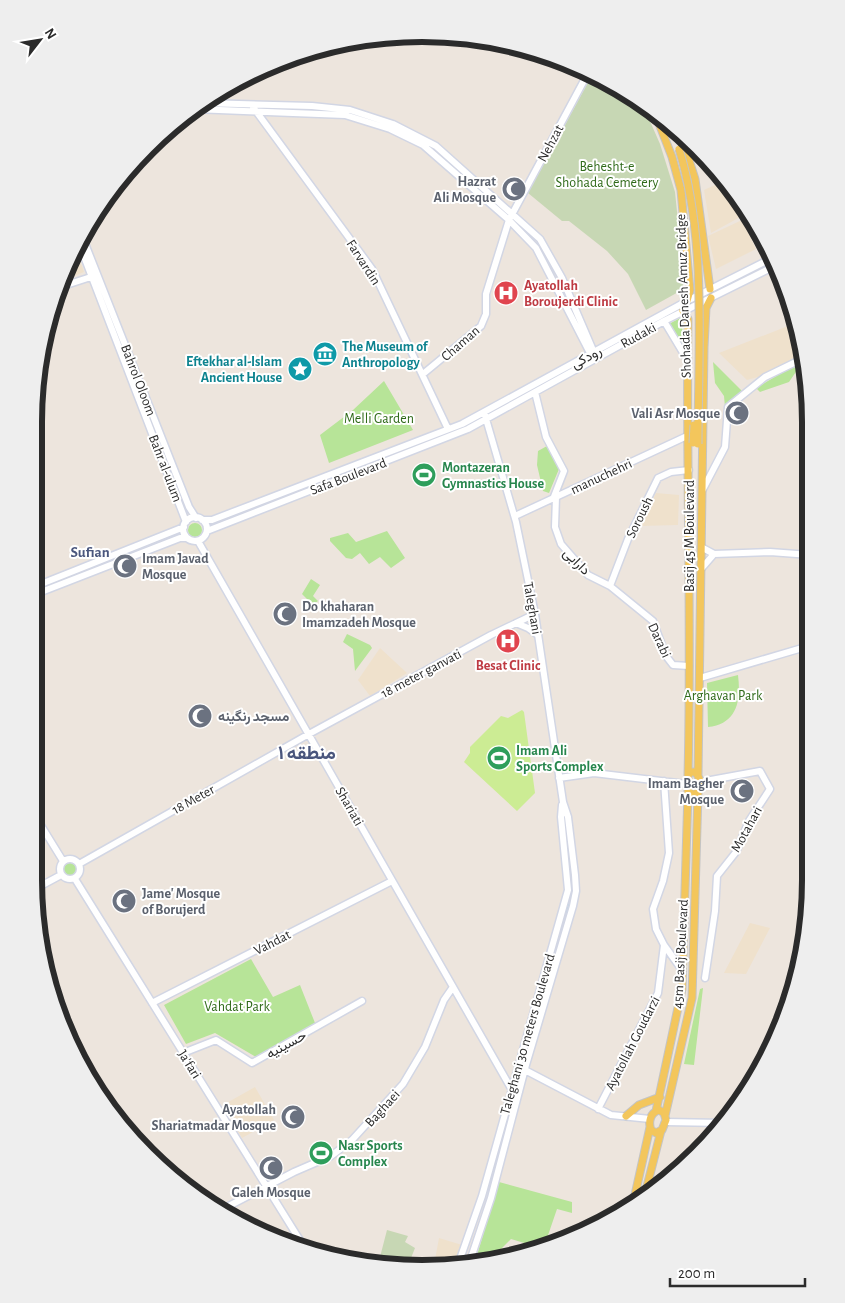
<svg xmlns="http://www.w3.org/2000/svg" width="845" height="1303" font-family="'Alegreya Sans',Vazirmatn,sans-serif">
<rect width="100%" height="100%" fill="#ede5dd"/>
<!-- education -->
<path fill="#efe1cc" d="M726 180 736 193 742 216 711 233 704 190Z
M749 215 767 245 758 249 743 218Z
M742 220 756 249 716 269 708 236Z
M77 252 84 272 69 278 65 271Z
M798 322 803 355 782 364 765 375 747 380 719 353Z
M656 493 679 495 678 525 640 526Z
M380 648 407 673 370 696 358 680Z
M750 923 770 928 746 974 724 973Z
M255 1087 274 1120 242 1138 223 1105Z
M439 1238 462 1245 455 1263 434 1265Z"/>
<!-- green -->
<path fill="#b7e498" d="M682 317 683 352 669 324Z
M713 362 743 392 725 407 724 396 715 383Z
M800 362 802 363 789 382 760 392 756 388Z
M384 381 413 430 329 463 320 435 353 410Z
M547 446 559 469 549 493 543 491 537 465 538 451Z
M188 530a7 7 0 1 1 14 0a7 7 0 1 1-14 0Z
M387 531 405 558 391 568 380 557 369 564 360 553 352 559 346 558 330 541V538L348 533 356 542Z
M311 579 320 585 313 596 318 601 313 605 302 594Z
M347 634 370 645 372 648 355 671 353 649 343 642Z
M738 675C741 699 738 724 708 727L707 683Z
M63 870a7 7 0 1 1 14 0a7 7 0 1 1-14 0Z
M251 959 273 997 300 985 315 1023 256 1057 215 1033 186 1044 164 1005Z
M703 988 694 1065 684 1064 700 989Z
M499 1182 572 1202V1213L557 1209 544 1247 541 1248 511 1239 491 1259 477 1255Z"/>
<!-- cemetery -->
<path fill="#c7d7b4" d="M592 75 617 86 642 103 660 144 675 192 684 281 682 290 646 310 628 274 607 251 569 221H562L528 193Z
M387 1230 408 1236 405 1242 415 1248 407 1268 392 1267V1260L380 1257Z"/>
<!-- pitch -->
<path fill="#ccec94" d="M522 710 524 712 535 793 517 811 464 762 470 753V747L501 716 508 718Z"/>
<g fill="none" stroke-linecap="round" stroke-linejoin="round">
<!-- stream -->
<path stroke="#6ed6f1" stroke-width="1" d="M523 1061 570 899 565 822"/>
<defs>
<path id="secondary" d="M204 103 312 106 350 110 393 124 436 146 540 239 562 278 595 355
M253 107 372 269 448 429
M194 109 345 115 390 129 423 145 509 220 536 248 592 357
M84 241 189 507 196 518
M80 246 186 522
M60 287 94 276
M664 321 688 361
M423 374 481 326 486 314V294L509 220 588 73
M535 392 546 437 564 471 553 499
M702 491 725 447 728 407 765 377 804 358
M556 497 555 527 561 544 588 575 610 586 653 621 666 656 673 665 689 666
M515 516 687 436
M183 529a12 12 0 1 1 24 0a12 12 0 1 1-24 0Z
M202 520H212L462 424 687 301 774 257
M207 531 468 429 664 321 777 265
M198 541 512 1090 519 1092
M701 547 714 554
M701 569 714 554 770 552 810 555
M36 586 184 527
M610 586 628 539 658 478 671 472 689 470
M36 594 180 538H187
M516 623 528 628 538 635
M700 678 809 646
M559 778 594 773 686 784
M664 781 669 853 663 881 653 909 656 929 664 945 682 970
M700 782 760 771 770 789 749 821 736 852 717 876 715 911 705 978
M34 814 63 861
M60 869a10 10 0 1 1 20 0a10 10 0 1 1-20 0Z
M79 864 309 734 491 635 535 614
M75 879 306 1250
M35 889 61 875
M152 1003 392 881
M183 1053 216 1040 252 1063 362 1001
M523 1069 611 1115 650 1119
M598 1109 658 993 664 945
M665 1122 724 1123
M223 1209 294 1172 331 1156 352 1140 403 1084 425 1047 444 1000 453 987
M470 1261 491 1198 526 1065 573 906 576 891 575 875 568 817 563 802 535 614 516 522 484 412
M459 1262 482 1196 568 890 561 817 562 805"/>
<path id="primary" d="M655 113 672 157 681 190 690 290 687 301
M676 128 688 157 695 179 710 289
M683 311 688 319C686 471 692 623 688 775
M691 772H695C701 778 702 788 695 795L688 792V775Z
M698 775 704 347 706 308 711 298
M659 1110 664 1113 666 1120 662 1130 656 1133 651 1130C648 1122 650 1113 659 1110Z
M656 1111 682 989 688 792
M626 1116 639 1105 660 1097
M665 1116 692 998 698 792
M645 1194 661 1131
M633 1204 650 1127"/>
</defs>
<!-- secondary casing -->
<use href="#secondary" stroke="#d2d6e4" stroke-width="9"/>
<!-- primary casing -->
<use href="#primary" stroke="#c4c4c4" stroke-width="9"/>
<!-- secondary -->
<use href="#secondary" stroke="#fff" stroke-width="6"/>
<!-- primary -->
<use href="#primary" stroke="#f3c65c" stroke-width="7"/>
<defs>
<path id="primary-bridge" d="M679 149C707 239 698 350 698 444
M693 443 694 425"/>
</defs>
<!-- primary-bridge casing -->
<use href="#primary-bridge" stroke="#c4c4c4" stroke-width="9" stroke-linecap="butt"/>
<!-- primary-bridge -->
<use href="#primary-bridge" stroke="#f3c65c" stroke-width="7"/>
</g>
<!-- icons -->
<defs>
<symbol id="mosque-disc" viewBox="-11 -11 22 22"><circle r="9.5" fill="#6b7280" stroke="#fff"/><path d="M3.5-4.9A6 6 0 1 0 3.5 4.9A5 5 0 1 1 3.5-4.9Z" fill="#fff"/></symbol>
<symbol id="hospital-disc" viewBox="-11 -11 22 22"><circle r="9.5" fill="#e0444e" stroke="#fff"/><path d="M-5-5h3v3.5h4V-5h3V5h-3V1.5h-4V5h-3Z" fill="#fff"/></symbol>
<symbol id="museum-disc" viewBox="-11 -11 22 22"><circle r="9.5" fill="#0f9aa8" stroke="#fff"/><path d="M0-6L6-3V-2H-6V-3ZM-5-1h2V3h-2ZM-1-1h2V3h-2ZM3-1h2V3H3ZM-6 4H6V6H-6Z" fill="#fff"/></symbol>
<symbol id="sight-disc" viewBox="-11 -11 22 22"><circle r="9.5" fill="#0f9aa8" stroke="#fff"/><path d="M0-6L1.8-2.2L6-1.7L2.9 1.2L3.7 5.4L0 3.3L-3.7 5.4L-2.9 1.2L-6-1.7L-1.8-2.2Z" fill="#fff"/></symbol>
<symbol id="stadium-disc" viewBox="-11 -11 22 22"><circle r="9.5" fill="#2e9e5b" stroke="#fff"/><path d="M0-5a6.5 5 0 1 0 0 10a6.5 5 0 1 0 0-10ZM-3.5-1.8h7v3.6h-7Z" fill="#fff"/></symbol>
</defs>
<g fill-rule="evenodd">
<use href="#mosque-disc" x="500" y="175" width="28" height="28"/>
<use href="#hospital-disc" x="492" y="279" width="28" height="28"/>
<use href="#museum-disc" x="311" y="340" width="28" height="28"/>
<use href="#sight-disc" x="286" y="355" width="28" height="28"/>
<use href="#mosque-disc" x="723" y="399" width="28" height="28"/>
<use href="#stadium-disc" x="410" y="461" width="28" height="28"/>
<use href="#mosque-disc" x="111" y="552" width="28" height="28"/>
<use href="#mosque-disc" x="271" y="600" width="28" height="28"/>
<use href="#hospital-disc" x="494" y="627" width="28" height="28"/>
<use href="#mosque-disc" x="186" y="702" width="28" height="28"/>
<use href="#stadium-disc" x="485" y="744" width="28" height="28"/>
<use href="#mosque-disc" x="728" y="777" width="28" height="28"/>
<use href="#mosque-disc" x="110" y="887" width="28" height="28"/>
<use href="#mosque-disc" x="279" y="1103" width="28" height="28"/>
<use href="#stadium-disc" x="307" y="1139" width="28" height="28"/>
<use href="#mosque-disc" x="257" y="1154" width="28" height="28"/>
</g>
<g text-anchor="middle" stroke-width="4" stroke-linejoin="round" paint-order="stroke">
<!-- street labels -->
<g font-size="14" fill="#2b2b2b" stroke="#fff">
<text transform="translate(550 143) rotate(-62)" y="5">Nehzat</text>
<text transform="translate(364 262) rotate(57)" y="5">Farvardin</text>
<text transform="translate(683 296) rotate(-92)" y="5">Shohada Danesh Amuz Bridge</text>
<text transform="translate(638 335) rotate(-29)" y="5">Rudaki</text>
<text transform="translate(460 343) rotate(-41)" y="5">Chaman</text>
<text transform="translate(586 357) rotate(-29)" y="5">رودکی</text>
<text transform="translate(139 380) rotate(69)" y="5">Bahrol Oloom</text>
<text transform="translate(166 468) rotate(69)" y="5">Bahr al-ulum</text>
<text transform="translate(348 476) rotate(-21)" y="5">Safa Boulevard</text>
<text transform="translate(601 476) rotate(-25)" y="5">manuchehri</text>
<text transform="translate(639 517) rotate(-64)" y="5">Soroush</text>
<text transform="translate(689 536) rotate(-90)" y="5">Basij 45 M Boulevard</text>
<text transform="translate(577 561) rotate(45)" y="5">دارابی</text>
<text transform="translate(533 608) rotate(80)" y="5">Taleghani</text>
<text transform="translate(660 640) rotate(65)" y="5">Darabi</text>
<text transform="translate(421 673) rotate(-28)" y="5">18 meter ganvati</text>
<text transform="translate(193 799) rotate(-29)" y="5">18 Meter</text>
<text transform="translate(350 806) rotate(60)" y="5">Shariati</text>
<text transform="translate(746 829) rotate(-61)" y="5">Motahari</text>
<text transform="translate(272 942) rotate(-27)" y="5">Vahdat</text>
<text transform="translate(680 954) rotate(-87)" y="5">45m Basij Boulevard</text>
<text transform="translate(527 1034) rotate(-74)" y="5">Taleghani 30 meters Boulevard</text>
<text transform="translate(632 1043) rotate(-63)" y="5">Ayatollah Goudarzi</text>
<text transform="translate(286 1044) rotate(-29)" y="5">حسینیه</text>
<text transform="translate(190 1064) rotate(58)" y="5">Ja'fari</text>
<text transform="translate(382 1108) rotate(-48)" y="5">Baghaei</text>
</g>
<!-- park labels -->
<g font-size="14" fill="#2f6a19" stroke="#fff">
<text x="607" y="171">Behesht-e<tspan x="607" dy="16">Shohada Cemetery</tspan></text>
<text x="379" y="423">Melli Garden</text>
<text x="723" y="700">Arghavan Park</text>
<text x="237" y="1011">Vahdat Park</text>
</g>
<!-- worship labels -->
<g font-size="14" font-weight="bold" fill="#5b616d" stroke="#fff" text-anchor="end">
<text x="496" y="186">Hazrat<tspan x="496" dy="16">Ali Mosque</tspan></text>
<text x="720" y="418">Vali Asr Mosque</text>
<text x="142" y="563" text-anchor="start">Imam Javad<tspan x="142" dy="16">Mosque</tspan></text>
<text x="302" y="611" text-anchor="start">Do khaharan<tspan x="302" dy="16">Imamzadeh Mosque</tspan></text>
<text x="218" y="721" text-anchor="start">مسجد رنگینه</text>
<text x="724" y="788">Imam Bagher<tspan x="724" dy="16">Mosque</tspan></text>
<text x="142" y="898" text-anchor="start">Jame' Mosque<tspan x="142" dy="16">of Borujerd</tspan></text>
<text x="276" y="1114">Ayatollah<tspan x="276" dy="16">Shariatmadar Mosque</tspan></text>
<text x="271" y="1197" text-anchor="middle">Galeh Mosque</text>
</g>
<!-- health labels -->
<g font-size="14" font-weight="bold" fill="#be3a42" stroke="#fff" text-anchor="start">
<text x="524" y="290">Ayatollah<tspan x="524" dy="16">Boroujerdi Clinic</tspan></text>
<text x="508" y="670" text-anchor="middle">Besat Clinic</text>
</g>
<!-- culture labels -->
<g font-size="14" font-weight="bold" fill="#0d838f" stroke="#fff" text-anchor="start">
<text x="342" y="351">The Museum of<tspan x="342" dy="16">Anthropology</tspan></text>
<text x="282" y="366" text-anchor="end">Eftekhar al-Islam<tspan x="282" dy="16">Ancient House</tspan></text>
</g>
<!-- leisure labels -->
<g font-size="14" font-weight="bold" fill="#27864d" stroke="#fff" text-anchor="start">
<text x="442" y="472">Montazeran<tspan x="442" dy="16">Gymnastics House</tspan></text>
<text x="516" y="755">Imam Ali<tspan x="516" dy="16">Sports Complex</tspan></text>
<text x="338" y="1150">Nasr Sports<tspan x="338" dy="16">Complex</tspan></text>
</g>
<!-- neighbourhood labels -->
<g font-size="15" font-weight="bold" fill="#4a567d" stroke="#fff">
<text x="90" y="557">Sufian</text>
</g>
<!-- district labels -->
<g font-size="19" font-weight="bold" fill="#4a567d" stroke="#fff">
<text x="307" y="759">منطقه ۱</text>
</g>
</g>
<!-- crop -->
<path d="M0 0H845V1303H0ZM422 42H422A380 380 0 0 1 802 422V880A380 380 0 0 1 422 1260H422A380 380 0 0 1 42 880V422A380 380 0 0 1 422 42Z" fill="#eee" fill-rule="evenodd"/>
<path fill="none" stroke="#2b2b2b" stroke-width="6" d="M422 42H422A380 380 0 0 1 802 422V880A380 380 0 0 1 422 1260H422A380 380 0 0 1 42 880V422A380 380 0 0 1 422 42Z"/>
<!-- north arrow -->
<g transform="translate(40 40) rotate(59)" stroke="#ffffff" stroke-width="4" paint-order="stroke">
<path d="M0-4L9 19L0 12L-9 19Z" fill="#2b2b2b"/>
<text y="-8" font-size="14" font-weight="bold" text-anchor="middle" fill="#2b2b2b">N</text>
</g>
<!-- scale -->
<path d="M670 1278v8h135v-8" fill="none" stroke="#2b2b2b" stroke-width="2.5"/>
<text x="678" y="1278" font-size="15" fill="#2b2b2b" stroke="#ffffff" stroke-width="4" paint-order="stroke">200 m</text>
</svg>
